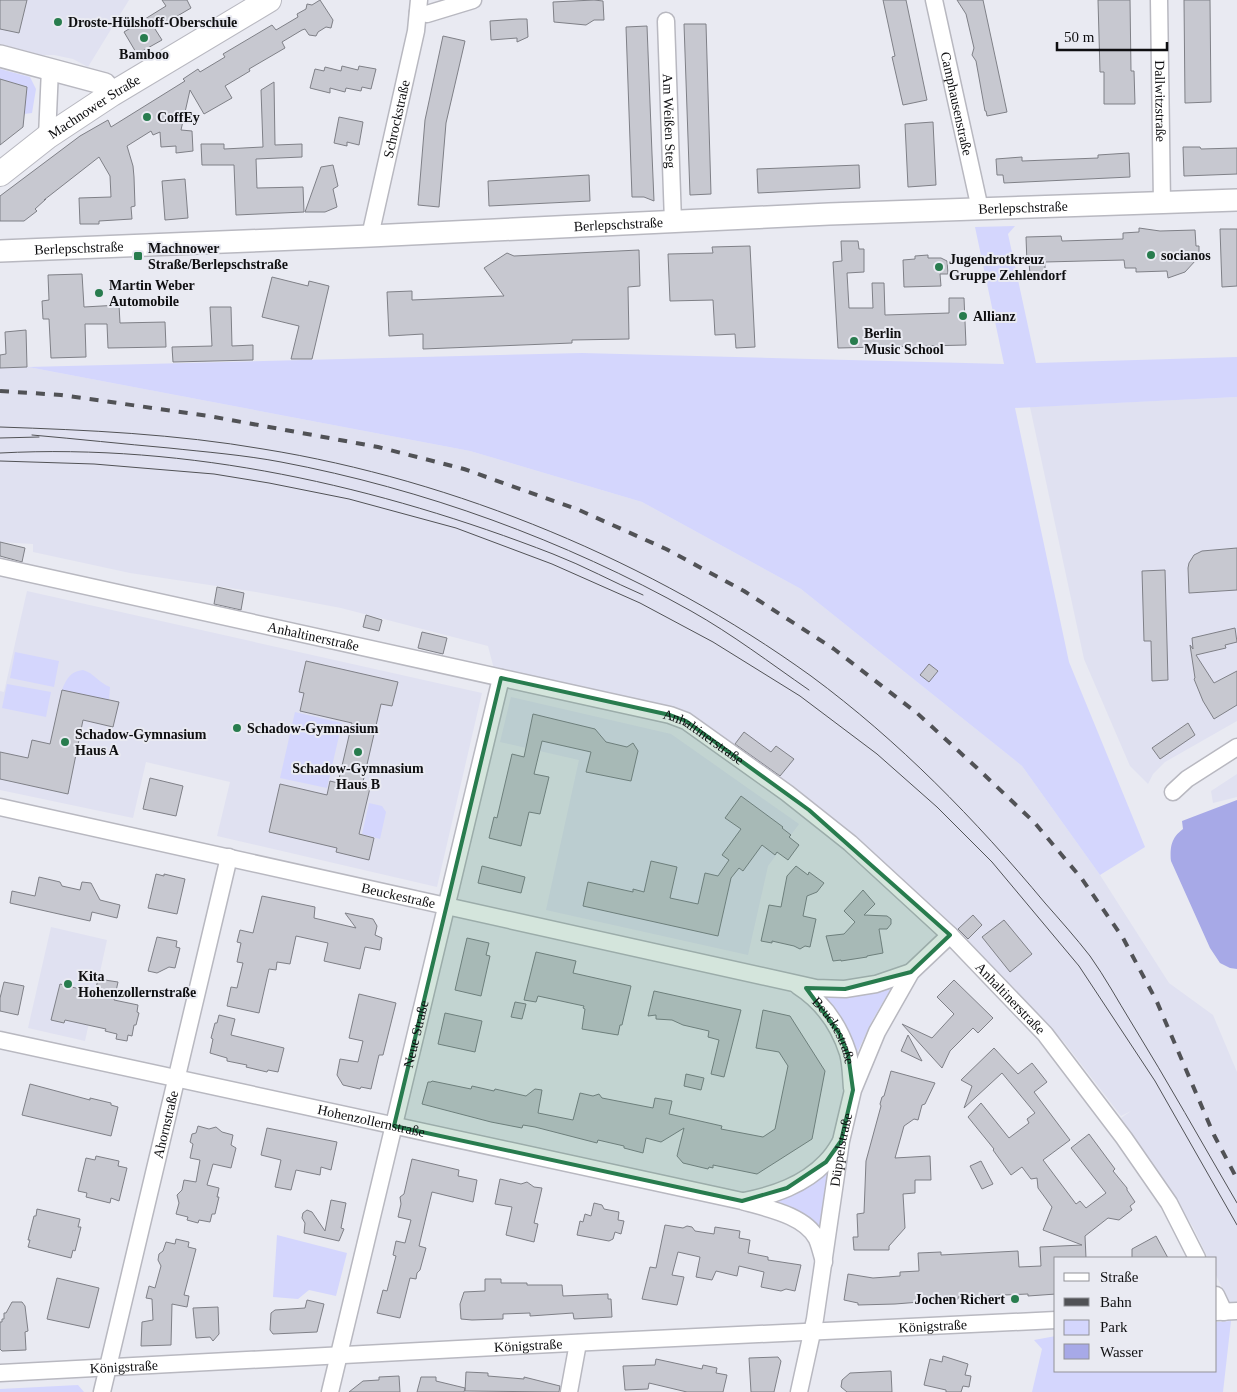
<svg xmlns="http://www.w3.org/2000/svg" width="1237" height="1392" font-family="Georgia,serif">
<rect width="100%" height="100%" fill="#e9eaf2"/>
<!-- built -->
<path fill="#e0e1f1" d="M0 0H129L88 67 73 59 54 55H41L0 44Z
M28 367 470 451 642 502 801 589 1022 766 1100 875 1169 983 1213 1015 1237 1072V1302L1229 1303 1216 1275V1258H1208L1193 1227 1121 1118 1131 1111 1121 1116 1064 1042 956 930 709 729 494 669 488 646 341 608 256 592 130 573 33 552V544L0 542V368Z
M1237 397V721L1165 762 1153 774 1148 784 1130 766 1084 659 1030 407Z
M27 591 482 693 437 887 217 836 230 782 146 762 133 818 0 790V691L4 692Z
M511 697 671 734 799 824 768 866 748 955 546 910 579 760 500 742Z
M1237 774V797L1213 803 1211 791Z
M51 927 107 940 85 1041 28 1028Z"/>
<!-- green -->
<path fill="#d4d6fd" d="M0 69 30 77 36 89 32 113 24 114 27 87 0 79Z
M1015 226 1008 234 1036 363 1237 357V397L1015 408 1069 662 1145 847 1100 875 1022 766 801 589 642 502 470 451 28 367 582 353 1004 364 975 227Z
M15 652 59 661 54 687 10 678Z
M83 670C94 673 99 683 110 687L109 700 62 690C66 679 71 671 83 670Z
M7 684 51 692 46 717 2 708Z
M295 712 342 723 327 788 280 778Z
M369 803 382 806 386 812 380 839 362 834Z
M888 987 890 990 872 1021 857 1053 854 1052 824 998 825 996Z
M830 1166 821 1231C808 1219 796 1208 779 1202V1199Z
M277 1235 347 1253 336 1296 309 1290 298 1299 273 1297Z
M1231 1321 1223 1392H1032L1042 1349 1034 1340 1056 1336V1371H1216V1322Z
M78 1385 84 1392H0V1389Z"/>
<!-- water -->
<path fill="#a7a9e7" d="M1237 800V969L1230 968 1220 963 1210 948 1171 861C1170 847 1171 838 1183 829L1182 821Z"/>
<!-- building -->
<path fill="#c7c8d0" stroke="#7f8087" d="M0 0H27L19 33 0 29Z
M162 0H187L191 8 155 29 162 40 137 54 124 32 166 6Z
M320 0 333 20 331 28 326 27 318 32 316 36 309 35 305 29 302 30 282 42 285 48 249 69 250 71 225 86 232 98 204 114 190 90 181 130 192 131 193 151 176 153V146L161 147 160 132 153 135 151 131 127 146 133 166 134 177 135 206 131 207 132 219 99 221V224H80L79 198 111 197 110 176 99 157 44 200 46 199 35 209 37 211 24 221H0V196L80 136 108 120 111 127 185 81 183 79 198 69 200 72 225 57 223 54 272 25 276 30 298 17 297 14 306 9 307 4 312 5Z
M594 0 603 1 604 20H594L586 25 554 22 553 2Z
M883 0H906L927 100 903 105 892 57 895 56Z
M957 0H983L1007 112 987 116 986 111H985L976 61 972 55 974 48 966 14Z
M1098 0H1130L1131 71H1134L1135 104H1104V72H1100Z
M1184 0H1210L1211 102 1185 103Z
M519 19H527L528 37 517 42V38L491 40 490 21Z
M684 24H706L711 194 690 195Z
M647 26 652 154 654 201 644 197H632L626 27Z
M443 36 465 41 446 123 439 207 418 205 425 120Z
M342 66 358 70 359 66 376 69 371 89 362 87 361 91 346 88 345 92 330 88V93L310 88 315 69 324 71 325 67 341 71Z
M0 79 27 87 23 127 0 145Z
M274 82 275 145 302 144V157L256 159 257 188 303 187 304 212 236 215 234 165H202L201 144H224V149L263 147 261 90Z
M339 117 363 122 359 145 347 142V146L334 143Z
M933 122 936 185 908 187 905 124Z
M1183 147H1200L1201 149 1237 148V174L1184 176Z
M1129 153 1130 177 1004 183 1003 175H997L996 159 1022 157V161L1098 158V155Z
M333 165 338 186 333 189 337 207 325 212H305L321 167Z
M859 165 860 188 758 193 757 169Z
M589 175 590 201 489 206 488 181Z
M185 179 188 218 165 220 162 181Z
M1139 228 1160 231 1195 230 1196 246H1199V259L1196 260 1185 272 1168 278 1167 271 1136 272V268H1125L1124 260 1045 262V273L1030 274 1029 263H1027L1026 237 1061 236 1062 241 1123 239V233L1139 232Z
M1220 229H1237V286L1222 287Z
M841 241H858L859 249H864V272L847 273 849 308H873L872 283H884L885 315 949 313V298H964L966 345 838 348 833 262 842 261Z
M750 246 755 347 736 348 735 334 715 335 713 300 670 301 668 254 713 253 712 247Z
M639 250 640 286 628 287 629 339 572 340V343L423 349V334L389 336 387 292 412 291V300L504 296 484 268 507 253 514 256Z
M928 255V258H941L947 261 948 274H940L941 286 904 287 903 260 915 259V256Z
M82 274 84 307 119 305 120 323 165 322 166 347 108 348 107 324H85L86 357 51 358 49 319H43L42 301 49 300 48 275Z
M272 277 308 286 309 281 329 286 312 359H291L299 326 262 317Z
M210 307H231L232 346 253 345V360L173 362 172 347 212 346Z
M26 330 27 367 0 368V355L6 354 5 332Z
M0 542 25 548 22 562 0 556Z
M1237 548V590L1189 593 1188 568 1189 563 1194 555 1202 551Z
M1165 570 1168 680 1152 681 1151 641H1144L1142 571Z
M217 587 244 593 241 610 214 604Z
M366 615 382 620 379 631 363 627Z
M1235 628 1237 642 1225 645 1226 648 1196 655 1214 683 1237 671V705L1214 719 1203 701 1194 679 1195 678 1190 645 1193 649 1192 638Z
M422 632 447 638 443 654 418 648Z
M306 661 398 682 392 706 381 704 362 786 370 788 359 834 374 838 369 860 336 852 337 848 269 832 280 784 327 795 330 781 338 783 352 723 300 711 304 693 299 692Z
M929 664 938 671 929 682 920 675Z
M62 690 119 702 113 727 83 720 68 794 0 779V752L28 758 32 740 50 744Z
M533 714 595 729 606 742 627 747 633 743 638 751 631 781 586 772 591 752 542 741 534 774 549 777 540 814 529 812 521 846 489 838 494 817 497 818 512 754 524 757Z
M1188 723 1195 735 1160 759 1152 748Z
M744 732 771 752 776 746 794 759 780 776 735 744Z
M150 778 183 786 176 816 143 809Z
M741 796 783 827 782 828 791 835 789 837 799 845 788 860 777 852 775 855 762 845 743 871 739 868 731 878 718 936 583 906 588 882 633 892V889L644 892 651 861 677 867 670 898 698 904 705 873 718 876 729 860 722 855 741 829 725 818Z
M482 866 525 877 521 893 478 883Z
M796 866 808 875 809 872 824 883 817 892 807 896 803 916 816 919 810 947 805 946 800 949 794 946 772 941V943L761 941 769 905 781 907 787 876Z
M156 874 164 876V874L185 879 177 914 148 908Z
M39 877 60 882 62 886 80 890 82 882 91 883 100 900 120 905 117 918 92 912 90 921 10 903 12 891 35 896Z
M863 890 875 904 864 915 887 916 891 919V924L887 929H879L883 953 867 956V957L841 961V960L833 961 826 936 844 934 855 922 844 911Z
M262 896 315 907 314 918 356 928 345 913 373 919 377 926 375 935 382 938 380 950 365 947 360 969 324 961 328 943 296 936 290 964 277 962 276 970 269 969 259 1013 227 1006 231 987 237 988 243 963 237 962 241 943 237 942 240 930 253 933Z
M973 915 982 925 968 939 958 929Z
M1004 920 1032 954 1010 972 982 937Z
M157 937 177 941 176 947 180 948 175 968 169 967 157 973 148 971Z
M467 938 489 943 486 955 490 956 481 996 455 990Z
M536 952 576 961 573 973 631 986 622 1025H620L618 1035 582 1029 585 1009 583 1008 584 1006 538 996 536 1002 524 1000Z
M98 979 118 982 114 1000 138 1005 137 1012 139 1013 136 1025H134L132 1036 128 1035 127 1041 116 1039 117 1034 105 1031 106 1029 65 1020 64 1023 51 1020 60 984 95 993Z
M954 980 993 1018 978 1033 973 1028 950 1051 942 1068 902 1024 932 1038 954 1014 937 997Z
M4 982 24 986 18 1015 0 1011V998Z
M654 991 741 1010 724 1077 711 1074 719 1040 708 1037 709 1031 683 1025 672 1020 656 1019V1015L648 1016Z
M359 994 396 1003 383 1055H379L371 1089 361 1087 360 1089 343 1085 337 1075 340 1059 358 1062 363 1041 349 1038Z
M515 1002 526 1004 522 1019 511 1017Z
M763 1010 790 1016 825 1071 812 1139 757 1174 713 1165V1168L709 1167 708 1169 683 1163 677 1156 684 1128 661 1142 646 1138 643 1153 624 1148V1146L598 1140 597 1143 535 1127 523 1125 522 1128 491 1122 422 1104 428 1082H431L432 1081 471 1089 472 1086 494 1091 495 1089 526 1096 535 1089 542 1090 538 1113 573 1120 580 1093 593 1096 599 1094 602 1098 653 1108 655 1098 672 1101 669 1114 722 1126 721 1129 763 1137 775 1129 788 1066 779 1052 756 1048Z
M445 1013 482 1021 475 1052 438 1044Z
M219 1015 235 1019 231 1035 284 1048 278 1072 268 1070 267 1072 246 1067 247 1065 227 1061V1058L210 1053 213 1039 211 1038 215 1023H217Z
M908 1035 922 1061 901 1051Z
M994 1048 1018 1074 1032 1063 1047 1082 1034 1092 1070 1140 1043 1160 1076 1204 1080 1201 1086 1208 1106 1193 1071 1148 1089 1134 1115 1169 1113 1171 1122 1182 1127 1188V1190L1135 1202 1130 1206 1132 1210 1119 1220 1108 1218 1085 1236 1086 1258H1056V1294L1028 1296V1294L958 1297V1299L895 1304 858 1305V1303L844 1300 848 1274 873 1278 900 1276V1272L919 1271 918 1253 941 1252V1255L1018 1251 1019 1267 1041 1266 1040 1247 1082 1245 1043 1230 1052 1207 1038 1188 1037 1178 1031 1179 1022 1167 1011 1175 993 1150 994 1149 968 1117 981 1103 1009 1138 1029 1123 1027 1119 1035 1113 1002 1073 964 1108 972 1086 961 1080Z
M891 1071 935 1083 925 1104 922 1105 918 1120 914 1119 904 1126 895 1158 930 1156 931 1180H915V1193L903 1194 905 1228 889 1246V1250H854L853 1237H858L857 1214 864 1213 866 1161 881 1106 880 1104 882 1097 884 1096Z
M686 1074 704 1078 701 1090 684 1086Z
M30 1084 90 1100V1098L111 1103V1105L118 1107 111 1136 22 1115Z
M198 1126 209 1129 216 1127 222 1132 233 1135 231 1145 236 1148 231 1168 213 1164 207 1185 219 1188 217 1197H219L215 1214H212L210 1222 199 1220 198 1223 187 1220 188 1217 176 1214 179 1203 177 1195 182 1190 184 1180 196 1182 200 1160 190 1158 193 1144 190 1142 192 1134 196 1133Z
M267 1128 337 1142 331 1170 321 1167 320 1175 296 1170 291 1190 275 1187 281 1160 261 1155Z
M96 1156 119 1161 118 1166 127 1168 119 1201 111 1198 110 1203 86 1197 87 1193 78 1191 86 1158 95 1160Z
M412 1159 459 1170 458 1176 477 1180 473 1202 432 1192 419 1246 426 1248 420 1270 417 1273 416 1279 410 1278 400 1318 377 1313 383 1290 387 1291 396 1256 393 1255 396 1241 405 1243 411 1220 398 1217 401 1204 400 1197 404 1194Z
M981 1161 993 1184 982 1189 970 1166Z
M500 1179 521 1184 527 1182 534 1187 542 1188 534 1223 538 1224 534 1242 506 1235 512 1207 495 1204Z
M331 1200 346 1203 341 1228 344 1229 339 1241 304 1233 305 1223 302 1218 303 1213 307 1210 312 1212 325 1231Z
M594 1203 602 1205 604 1209 619 1212 618 1220 624 1221 621 1234 615 1232 613 1239 609 1241 577 1235 580 1221 583 1222 585 1214 591 1216Z
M37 1209 80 1219 78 1227H81L75 1251 73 1250 71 1258 28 1247 30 1240H28L34 1216H36Z
M665 1225 683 1228 687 1226 692 1227 695 1231 714 1234 715 1227 740 1231 739 1238 750 1240 748 1253 768 1257V1260L801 1265 795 1291 786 1289 781 1291 761 1287 764 1272 739 1266 737 1276 716 1271 712 1280 696 1277 700 1257 678 1252 672 1275 684 1277 677 1305 642 1299 650 1267 656 1268Z
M1156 1236 1168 1258H1132V1249Z
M176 1239 189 1242 188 1247 196 1249 184 1295 189 1296 187 1307 172 1304 171 1345 141 1346 142 1322 153 1320 152 1299 146 1298 149 1286 155 1288 161 1266 158 1260 159 1254 163 1251 166 1242 175 1244Z
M57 1278 99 1288 89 1328 47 1319Z
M485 1279H501V1283H527V1285H562L563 1296 608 1294V1299H611L612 1317 574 1319 573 1313 530 1316V1313L503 1314V1319L472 1320 461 1319 460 1304 464 1292 485 1291Z
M307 1300 324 1304 317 1332 273 1334 270 1330 271 1313 275 1310 305 1308Z
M12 1302H22L25 1306 28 1331 25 1332 26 1350 2 1351 0 1349V1322H2V1319H4V1313H6Z
M218 1307 219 1334 213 1341 210 1337 196 1338 193 1308Z
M943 1356 968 1364 965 1375 971 1376 969 1387 963 1386 961 1392H946V1390L924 1385 930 1359 942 1362Z
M778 1357 781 1361 774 1392H751L749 1358Z
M656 1359 702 1369 703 1365 717 1368 716 1373 727 1375 723 1392H687L649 1383 648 1389 625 1390 623 1366 655 1365Z
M891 1371 892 1392H847L841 1387 842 1380 850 1373Z
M466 1372 488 1373V1376L524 1379V1377L560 1386 559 1392 465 1391Z
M399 1376 400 1392H349L363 1381 379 1380V1377Z
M421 1377H436V1381L465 1388 464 1392H417Z"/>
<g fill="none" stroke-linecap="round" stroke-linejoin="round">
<defs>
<g id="minor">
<path id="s1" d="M934 0 980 209"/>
<path id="s2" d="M1159 0 1162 203"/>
<path d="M418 12 427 14 473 0"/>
<path id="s3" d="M666 21 673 222"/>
<path d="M47 137 50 69"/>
<path id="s4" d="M370 236 416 31 419 0"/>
<path id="s5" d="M0 567 670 715 686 721 787 793 850 843 950 935 1045 1034 1124 1138 1169 1203 1197 1258"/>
<path d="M1173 792 1187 779 1237 747"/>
<path id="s6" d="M0 807 816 988 845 989 876 984 911 972"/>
<path id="s7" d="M798 986C823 1002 839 1025 848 1053 851 1064 851 1077 852 1088"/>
<path id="s8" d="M0 1040 742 1201C765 1208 805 1215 817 1239 820 1246 822 1255 824 1262"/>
<path d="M744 1201C774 1195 804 1185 826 1162 831 1157 836 1150 840 1143"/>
<path d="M1216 1295 1224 1312"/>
<path d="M1216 1312 1237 1311"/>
<path id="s9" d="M0 1373 591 1342 1056 1320"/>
<path id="s10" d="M102 1392 229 857"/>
<path id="s11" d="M330 1392 501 678"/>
<path d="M569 1392 578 1343"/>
<path id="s12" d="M799 1392 815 1319 841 1141 853 1090 877 1032 911 972 950 935"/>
</g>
<g id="tertiary">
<path d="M0 56 105 84 112 94"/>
<path id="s13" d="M0 251 370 236 829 214 1237 200"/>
</g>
<g id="secondary">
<path id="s14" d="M0 174 47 137 112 94 269 0"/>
</g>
</defs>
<!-- minor casing -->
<use href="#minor" stroke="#b8b8c0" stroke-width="19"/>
<!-- tertiary casing -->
<use href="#tertiary" stroke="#b8b8c0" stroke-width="24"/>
<!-- secondary casing -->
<use href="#secondary" stroke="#b8b8c0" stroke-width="26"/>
<!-- minor -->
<use href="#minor" stroke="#fff" stroke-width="16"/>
<!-- tertiary -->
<use href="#tertiary" stroke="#fff" stroke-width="21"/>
<!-- secondary -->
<use href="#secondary" stroke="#fff" stroke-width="24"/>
<!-- tram -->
<path stroke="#515256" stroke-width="1" d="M0 427C88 430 176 434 263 449 456 480 653 562 811 676 899 741 975 819 1045 903 1060 920 1076 938 1090 956 1105 977 1118 1001 1131 1022 1168 1082 1202 1143 1237 1203
M32 435C78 439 123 444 169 448 206 452 244 455 281 462 424 489 564 540 691 611 732 634 770 663 809 690
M0 438 39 437
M0 453C189 443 378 486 553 554 584 566 613 582 643 595
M0 461 94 464 214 474 269 483 349 499 456 528 552 564 640 603 713 642 800 696 877 754 937 807 992 862 1079 966 1155 1081 1237 1225"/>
<!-- rail -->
<path stroke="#515256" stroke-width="4" stroke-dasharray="9 9" stroke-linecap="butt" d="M0 391 61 395 209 416 378 447 464 469 579 510 666 549 744 591 834 649 917 713 977 768 1034 822 1082 879 1123 938 1157 1002 1214 1135 1237 1179"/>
</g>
<!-- marked area -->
<path fill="#287c4e" fill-opacity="0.2" stroke="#287c4e" stroke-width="4" stroke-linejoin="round" d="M501 678 670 715 686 721 809 810 950 935 911 972 845 989 806 988 839 1033 848 1054 853 1090 841 1141 826 1162 787 1188 742 1201 394 1126Z"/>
<!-- markers -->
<g fill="#287c4e" stroke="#e9eaf2" stroke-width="2">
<circle cx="58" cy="22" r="5"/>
<circle cx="144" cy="38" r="5"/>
<circle cx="147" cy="117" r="5"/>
<circle cx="1151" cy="255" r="5"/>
<rect x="133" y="251" width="10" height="10" rx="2.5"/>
<circle cx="939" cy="267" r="5"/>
<circle cx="99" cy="293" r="5"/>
<circle cx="963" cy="316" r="5"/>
<circle cx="854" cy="341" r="5"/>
<circle cx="237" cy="728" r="5"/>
<circle cx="65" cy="742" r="5"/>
<circle cx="358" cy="752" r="5"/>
<circle cx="68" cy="984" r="5"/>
<circle cx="1015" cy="1299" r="5"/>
</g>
<g text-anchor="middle" stroke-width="4" stroke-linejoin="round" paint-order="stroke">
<!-- poi labels -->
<g font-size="14" font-weight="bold" fill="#0f0f11" stroke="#e9eaf2" text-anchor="start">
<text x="68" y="27">Droste-Hülshoff-Oberschule</text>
<text x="144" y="59" text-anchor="middle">Bamboo</text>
<text x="157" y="122">CoffEy</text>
<text x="148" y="253">Machnower<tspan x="148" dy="16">Straße/Berlepschstraße</tspan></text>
<text x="1161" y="260">socianos</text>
<text x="949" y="264">Jugendrotkreuz<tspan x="949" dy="16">Gruppe Zehlendorf</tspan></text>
<text x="109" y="290">Martin Weber<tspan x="109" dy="16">Automobile</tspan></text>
<text x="973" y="321">Allianz</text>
<text x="864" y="338">Berlin<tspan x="864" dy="16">Music School</tspan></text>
<text x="247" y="733">Schadow-Gymnasium</text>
<text x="75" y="739">Schadow-Gymnasium<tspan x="75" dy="16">Haus A</tspan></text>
<text x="358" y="773" text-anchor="middle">Schadow-Gymnasium<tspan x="358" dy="16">Haus B</tspan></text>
<text x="78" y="981">Kita<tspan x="78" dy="16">Hohenzollernstraße</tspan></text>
<text x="1005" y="1304" text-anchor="end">Jochen Richert</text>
</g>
<!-- street labels -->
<g font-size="14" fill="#0f0f11" stroke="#e9eaf2">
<text dy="5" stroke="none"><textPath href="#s2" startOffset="101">Dallwitzstraße</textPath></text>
<text dy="5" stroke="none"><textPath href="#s1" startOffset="106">Camphausenstraße</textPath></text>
<text dy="5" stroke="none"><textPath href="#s14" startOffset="116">Machnower Straße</textPath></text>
<text dy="5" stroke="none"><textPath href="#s4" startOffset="120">Schrockstraße</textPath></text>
<text dy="5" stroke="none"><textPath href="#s3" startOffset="100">Am Weißen Steg</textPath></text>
<text dy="5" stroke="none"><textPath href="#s13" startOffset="1024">Berlepschstraße</textPath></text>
<text dy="5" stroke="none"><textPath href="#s13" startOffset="619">Berlepschstraße</textPath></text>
<text dy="5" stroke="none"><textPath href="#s13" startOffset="79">Berlepschstraße</textPath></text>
<text dy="5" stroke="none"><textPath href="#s5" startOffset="321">Anhaltinerstraße</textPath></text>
<text dy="5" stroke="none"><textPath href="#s5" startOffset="726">Anhaltinerstraße</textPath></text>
<text dy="5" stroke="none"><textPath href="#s6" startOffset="408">Beuckestraße</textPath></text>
<text dy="5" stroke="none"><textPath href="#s5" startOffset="1131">Anhaltinerstraße</textPath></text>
<text dy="5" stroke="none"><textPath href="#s7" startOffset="59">Beuckestraße</textPath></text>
<text dy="5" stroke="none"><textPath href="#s11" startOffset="368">Neue Straße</textPath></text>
<text dy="5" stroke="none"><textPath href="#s8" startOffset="380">Hohenzollernstraße</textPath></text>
<text dy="5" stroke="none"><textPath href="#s10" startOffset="275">Ahornstraße</textPath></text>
<text dy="5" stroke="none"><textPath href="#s12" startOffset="246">Düppelstraße</textPath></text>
<text dy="5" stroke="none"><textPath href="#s9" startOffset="934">Königstraße</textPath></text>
<text dy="5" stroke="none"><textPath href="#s9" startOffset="529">Königstraße</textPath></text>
<text dy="5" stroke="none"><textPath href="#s9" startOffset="124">Königstraße</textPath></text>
</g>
</g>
<!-- legend -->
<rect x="1054" y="1257" width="162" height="115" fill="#e9eaf2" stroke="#929298"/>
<rect x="1064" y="1273" width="25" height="8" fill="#ffffff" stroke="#929298"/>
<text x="1100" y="1282" font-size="15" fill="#0f0f11">Straße</text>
<rect x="1064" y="1298" width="25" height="8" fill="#515256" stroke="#929298"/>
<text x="1100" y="1307" font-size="15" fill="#0f0f11">Bahn</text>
<rect x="1064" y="1320" width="25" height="15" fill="#d4d6fd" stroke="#929298"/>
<text x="1100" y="1332" font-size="15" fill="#0f0f11">Park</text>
<rect x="1064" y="1344" width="25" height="15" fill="#a7a9e7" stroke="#929298"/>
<text x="1100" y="1357" font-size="15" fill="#0f0f11">Wasser</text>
<!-- scale -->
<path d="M1057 42v8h110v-8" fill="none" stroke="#0f0f11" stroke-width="2.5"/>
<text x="1064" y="42" font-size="15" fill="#0f0f11" stroke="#e9eaf2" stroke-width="4" paint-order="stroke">50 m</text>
</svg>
